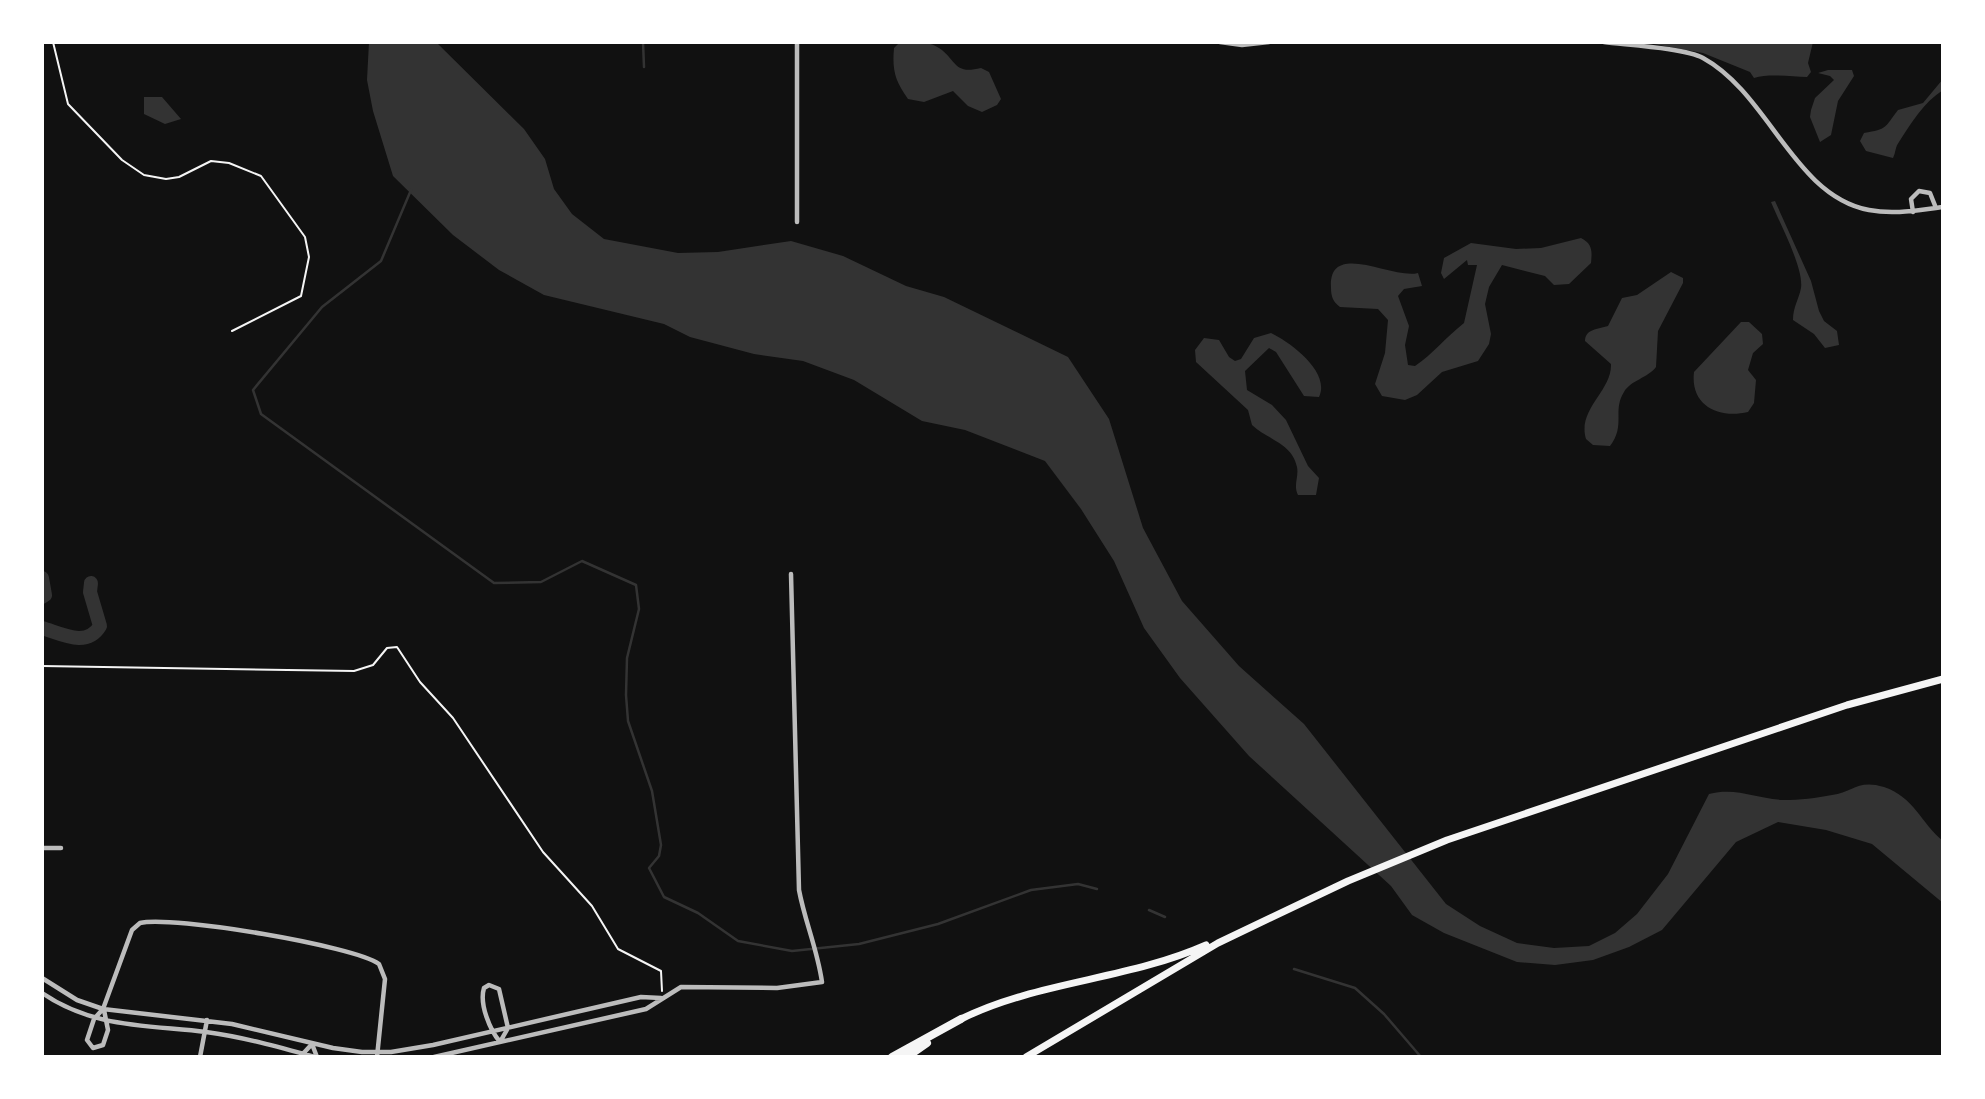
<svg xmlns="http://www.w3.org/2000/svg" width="1985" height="1099" font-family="'Noto Serif',serif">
<rect width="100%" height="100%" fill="#111"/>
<!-- water -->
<path fill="#333" d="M369 42H436L524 129 545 159 554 189 572 214 604 239 678 253 718 252 791 241 843 256 906 286 944 297 1068 357 1109 419 1143 528 1182 601 1239 666 1304 724 1446 904 1480 926 1517 943 1554 948 1589 946 1615 933 1637 914 1668 874 1709 794C1738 787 1755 799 1784 800 1799 800 1817 798 1832 795 1853 792 1858 779 1884 787 1914 797 1921 823 1943 841V903L1872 844 1826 830 1778 822 1736 842 1662 930 1629 947 1593 960 1555 965 1517 962 1444 933 1412 915 1391 886 1249 756 1180 678 1144 628 1114 561 1081 509 1045 461 965 430 922 421 854 380 803 361 754 354 690 337 664 324 544 295 499 270 453 235 393 176 373 111 367 80Z
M900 42C913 42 927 40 939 48 957 60 953 75 981 68L989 72 1001 99 997 105 982 112 968 106 953 91 924 102 908 99C895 81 892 70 894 48Z
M1643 42H1813L1808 63 1811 72 1807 77C1792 77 1770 73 1754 78L1750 72 1703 53Z
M1828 70H1852L1854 76 1838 101 1831 135 1820 142 1810 117 1811 110 1815 98 1834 80 1830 76 1818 73Z
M1943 79V90C1923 103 1912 122 1899 142 1895 147 1896 152 1893 158L1866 151 1860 141 1864 133C1888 129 1884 128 1898 110L1923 103Z
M144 97H162L181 119 165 124 144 114Z
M1775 201 1811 281 1819 311 1824 321 1837 331 1839 345 1825 348 1814 334 1793 320C1793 307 1799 299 1801 288 1804 268 1779 222 1771 202Z
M1581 238C1593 244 1592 252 1591 263L1569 284 1554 285 1545 276 1502 265 1489 287 1485 304 1491 334 1489 344 1478 361 1442 372 1417 395 1405 400 1382 396 1375 384 1385 353 1388 320 1378 309 1340 307C1333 302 1331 296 1331 288 1328 239 1393 280 1418 273L1422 286 1404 289 1398 296 1409 326 1405 345 1408 365 1415 366C1433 354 1446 337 1464 323L1477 265H1468L1467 260 1444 279 1441 273 1444 258 1471 243 1516 249 1541 248Z
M1671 272 1683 278V283L1658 331 1656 367C1648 378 1631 380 1624 392 1612 411 1626 425 1610 446L1593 445 1586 439C1577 409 1612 391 1611 364L1585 341C1585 329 1598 329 1608 326L1622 298 1637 295Z
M1741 322H1749L1762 334 1763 344 1753 353 1748 370 1756 380 1754 403 1748 412C1718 419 1690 405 1694 372Z
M1271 333C1290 342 1331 372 1319 397L1304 396 1276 352 1269 348 1245 371 1247 390 1272 405 1286 420 1308 466 1319 478 1316 495H1298C1293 485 1299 477 1297 467 1292 443 1268 440 1252 425L1248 410 1196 362 1195 350 1204 338 1219 340 1229 357 1235 361 1241 359 1254 338Z"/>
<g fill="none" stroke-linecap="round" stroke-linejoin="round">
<!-- stream -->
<path stroke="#333" stroke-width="2.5" d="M643 42 644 67
M411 190 381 261 322 307 253 390 261 414 494 583 541 582 582 561 636 585 639 609 627 658 626 695 628 721 652 791 661 845 659 856 649 868 664 897 698 913 738 941 792 951 859 944 938 924 1031 890 1078 884 1097 889
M1149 910 1165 917
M1294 969 1355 988 1384 1014 1421 1057"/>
<!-- river -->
<path stroke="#333" stroke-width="14" d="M42 578 45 595 42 597
M42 628C62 634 87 648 100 626L90 592 91 583"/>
<!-- path -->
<path stroke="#f5f5f5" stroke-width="2" d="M53 42 68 104 122 160 144 175 166 179 179 177 211 161 229 163 261 176 305 237 309 257 301 296 232 331
M42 666 354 671 373 665 387 648 397 647 420 682 453 718 543 852 592 906 618 949 661 971 662 991"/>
<!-- minor -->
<path stroke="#bcbcbc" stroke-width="4.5" d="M1220 42 1242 45 1269 42
M1604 42C1627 45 1685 48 1703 58 1769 94 1794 196 1869 210 1894 215 1918 210 1943 207
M1913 212 1911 199 1919 191 1930 193 1936 208
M797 222V42
M42 848H61
M42 978 77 1000 103 1009 232 1024 333 1048 362 1052H391L433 1045 641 997 661 998
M489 985 499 989 508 1028 500 1042C490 1030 479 1004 484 988Z
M42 993C93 1028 147 1025 206 1032 243 1037 279 1047 315 1057
M104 1010 108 1030 103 1045 93 1048 87 1040 94 1019 103 1009 132 930 140 923C171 915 355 946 379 964L385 979 377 1057
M200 1057 207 1020
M300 1057 312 1044 317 1057
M434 1057 646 1009 681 987 777 988 822 982C817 948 805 922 799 890L791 574"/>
<!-- primary -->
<path stroke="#f5f5f5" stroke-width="7" d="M961 1019C1038 981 1127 980 1206 945
M1026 1057 1218 943 1348 881 1447 840 1847 705 1943 679"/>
<!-- motorway -->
<path stroke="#f5f5f5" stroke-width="8" d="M892 1057 961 1019
M907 1057 927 1043"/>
</g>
<!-- border -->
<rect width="1985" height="1099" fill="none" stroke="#ffffff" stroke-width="88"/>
</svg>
